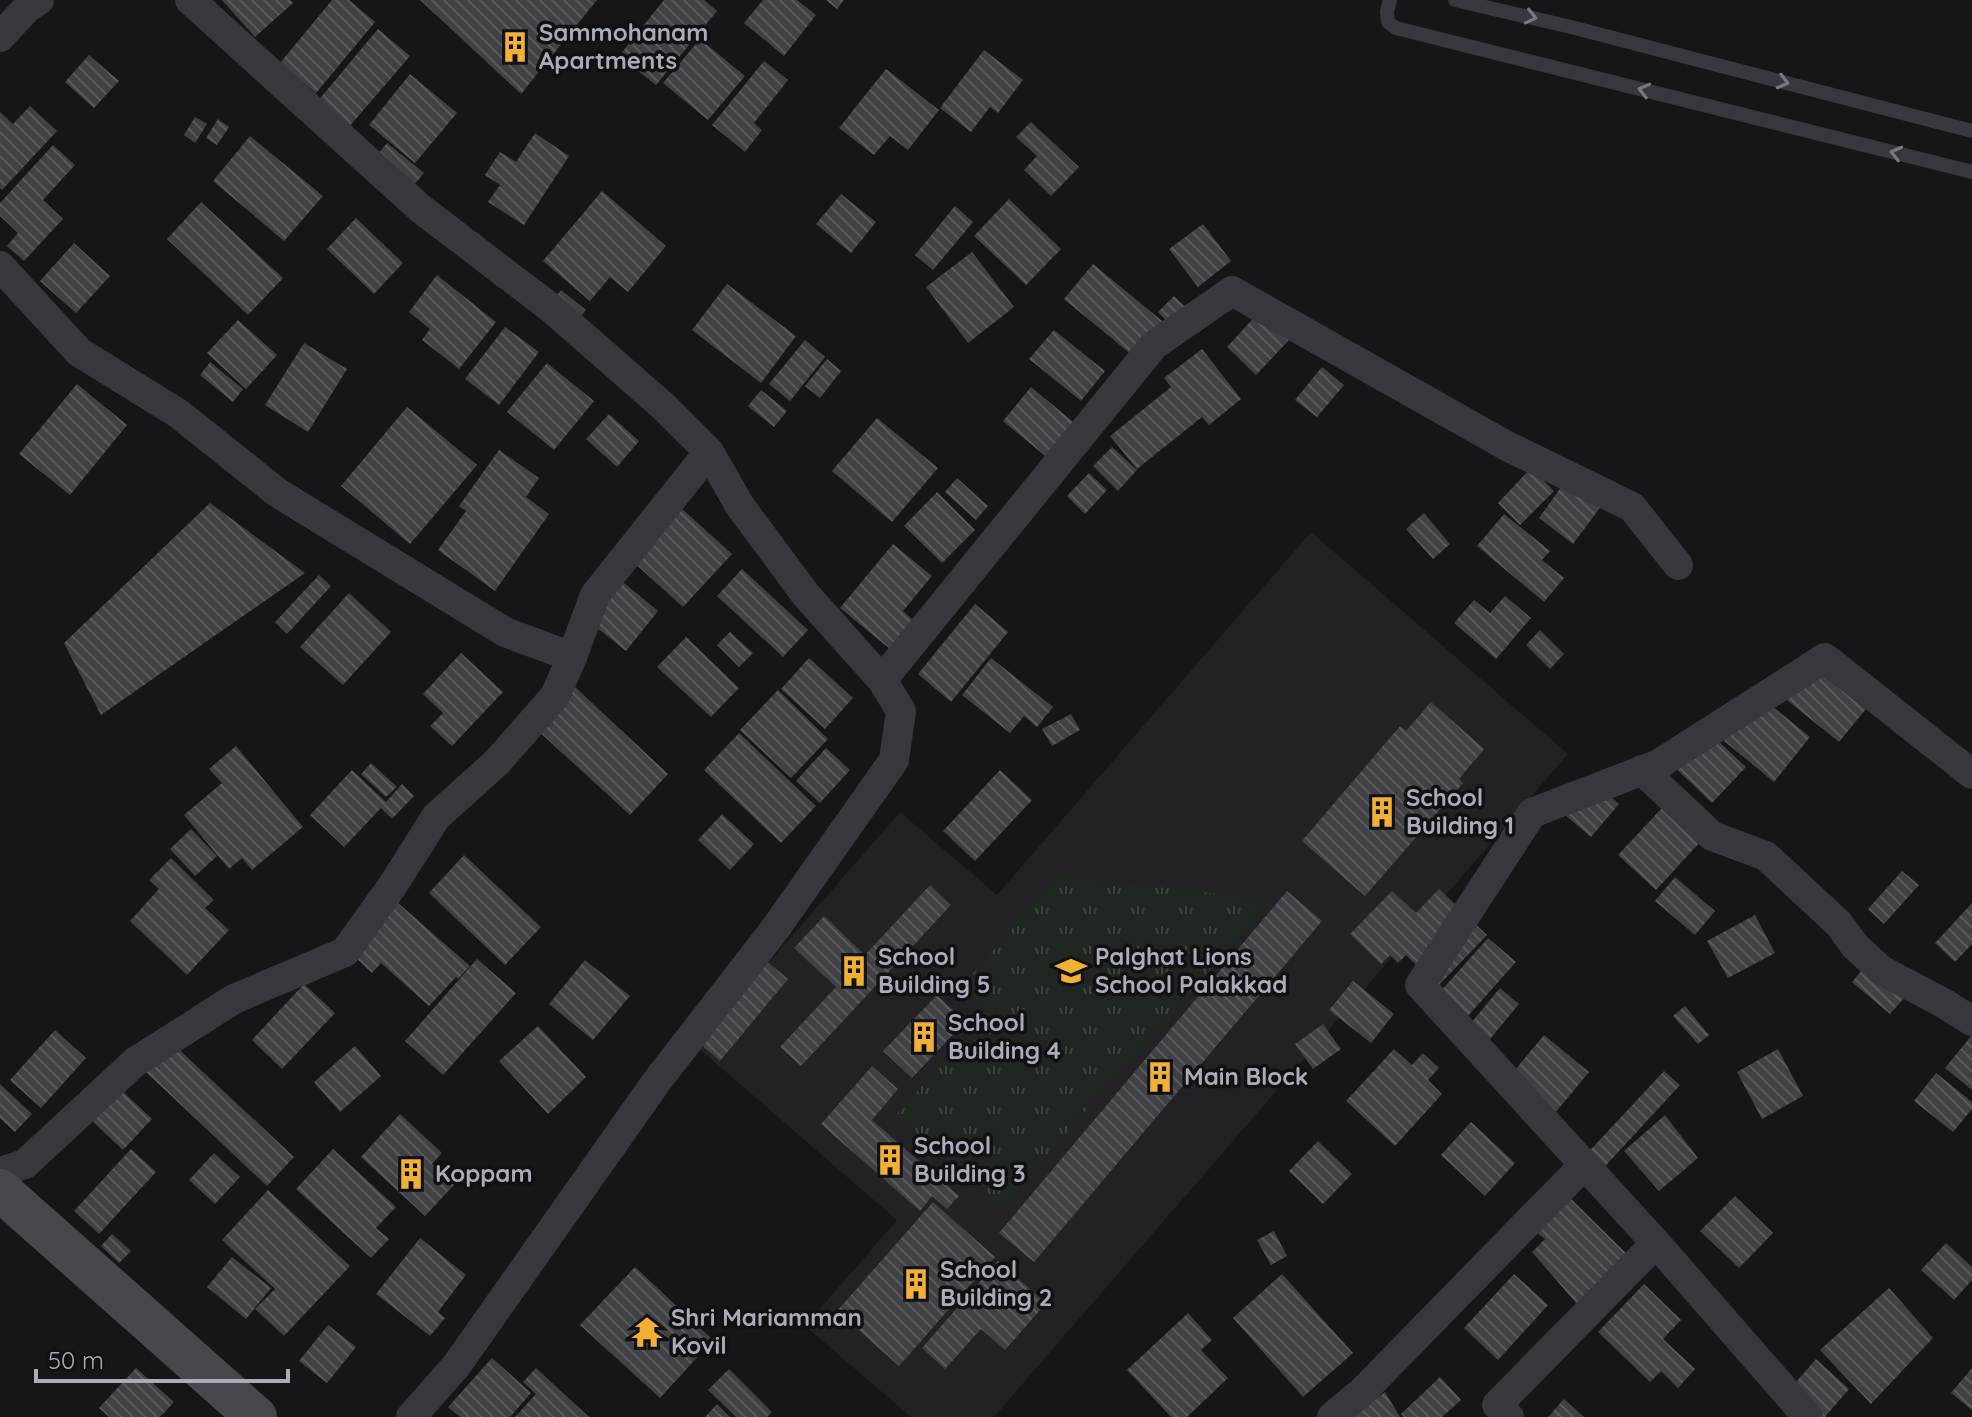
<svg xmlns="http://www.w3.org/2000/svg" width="1972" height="1417" font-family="Quicksand,sans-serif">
<defs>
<pattern id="park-tufts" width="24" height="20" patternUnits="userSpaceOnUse" patternTransform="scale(2)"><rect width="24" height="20" fill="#1e261f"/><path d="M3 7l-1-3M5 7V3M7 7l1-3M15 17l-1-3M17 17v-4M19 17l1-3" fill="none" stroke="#3c433d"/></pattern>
<pattern id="building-back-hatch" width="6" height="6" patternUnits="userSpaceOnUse" patternTransform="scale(2)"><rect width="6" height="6" fill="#404145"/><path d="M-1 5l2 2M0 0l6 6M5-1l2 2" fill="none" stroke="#595a5e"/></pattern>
</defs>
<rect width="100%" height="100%" fill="#161618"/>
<!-- built -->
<path fill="#222225" d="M1311 532 1568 754 994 1417H911L805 1326 897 1220 696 1046 900 812 997 895Z"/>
<!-- park -->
<path fill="url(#park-tufts)" d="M1059 876 1271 900 1001 1207 896 1115 986 1013 959 989Z"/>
<!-- building -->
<path fill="url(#building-back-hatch)" d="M222 0H290L293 3 255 37Z
M332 0H349L375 22 316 93 280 63Z
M420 0H597L521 94Z
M664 0H704L717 11 656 85 619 56Z
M763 0H797L816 15 784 56 744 23Z
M826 0H844L837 9Z
M378 29 410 56 348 128 317 102Z
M700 39 745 76 708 120 663 83Z
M984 50 1023 80 998 113 990 107 971 132 940 108Z
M89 55 119 81 94 108 65 82Z
M764 61 788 80 754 123 762 130 745 152 712 125Z
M886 69 939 110 908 150 890 136 874 155 839 128Z
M410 74 457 113 415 163 369 125Z
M30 106 57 131 2 190 0 188V112L13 124Z
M195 117 207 124 195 143 184 135Z
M218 119 229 127 217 145 206 138Z
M1031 122 1079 167 1051 196 1024 170 1037 156 1016 137Z
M535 133 569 156 524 225 488 202 500 185 485 175 500 152 516 162Z
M250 136 323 196 284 241 213 181Z
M387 143 424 173 409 191 372 161Z
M53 145 75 165 43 200 63 219 24 261 7 246 18 233 0 216V203Z
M602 191 666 246 628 292 610 277 590 301 543 261Z
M841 194 876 222 851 253 816 224Z
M1009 199 1061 249 1026 285 974 236Z
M201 202 283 278 248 315 167 239Z
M955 206 973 222 933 270 915 255Z
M356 218 403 263 374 294 327 249Z
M1203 224 1231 261 1198 287 1169 249Z
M74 243 110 276 76 313 40 281Z
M972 252 1014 307 968 343 926 287Z
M1093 264 1167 325 1138 360 1064 299Z
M437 275 496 322 459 369 422 340 430 329 409 312Z
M727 284 796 336 761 383 692 330Z
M561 290 586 310 574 325 549 305Z
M1174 296 1191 312 1174 329 1158 312Z
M1260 311 1290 339 1256 375 1227 347Z
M238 320 277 355 246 389 207 353Z
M505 327 539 352 499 405 465 379Z
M1054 330 1105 371 1081 401 1029 359Z
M805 340 825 357 790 401 769 384Z
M304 343 347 369 308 432 265 405Z
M1202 349 1241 399 1209 425 1202 417 1137 469 1110 436 1171 387 1164 378Z
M827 359 841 371 820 398 805 386Z
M210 362 243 389 233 402 200 375Z
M547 363 594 401 554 450 507 412Z
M1322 367 1344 385 1317 417 1295 400Z
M77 384 127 425 70 495 19 454Z
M1031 387 1083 430 1055 464 1003 421Z
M761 390 787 411 774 427 748 406Z
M407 407 477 465 410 544 341 486Z
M609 414 639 441 617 467 586 439Z
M877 418 938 468 892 522 832 471Z
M1112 447 1137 470 1118 491 1093 466Z
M499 450 539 478 526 497 549 514 495 591 438 550 466 511 459 506Z
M1531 468 1554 491 1520 525 1498 503Z
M1089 473 1107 490 1085 514 1067 496Z
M957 478 988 506 976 520 945 492Z
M1567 479 1602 505 1573 544 1539 518Z
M937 492 975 530 942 563 904 526Z
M670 498 732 554 683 607 621 551Z
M210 503 305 573 101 715 64 643Z
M1424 513 1450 544 1433 559 1406 529Z
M1504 514 1550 551 1542 560 1564 578 1544 602 1477 546Z
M893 544 932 576 903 611 914 621 890 649 840 608Z
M742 569 808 630 783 657 717 596Z
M319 575 331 586 287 634 275 622Z
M618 578 658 611 626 651 586 619Z
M349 593 391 632 343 685 300 647Z
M1505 596 1531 618 1496 659 1454 623 1474 600 1490 613Z
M975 604 1008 632 951 702 918 674Z
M1540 630 1564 654 1550 669 1526 645Z
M730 632 753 653 739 667 717 645Z
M686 637 739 688 711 717 657 667Z
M461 653 503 692 452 746 430 726 443 713 423 694Z
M809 658 853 698 825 729 781 689Z
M991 658 1053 707 1037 727 1024 716 1010 733 962 695Z
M1808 664 1866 709 1839 742 1782 696Z
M574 686 668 774 630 815 535 728Z
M778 690 828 739 791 778 740 730Z
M1761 697 1810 737 1774 782 1724 741Z
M1431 702 1484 749 1459 779 1463 783 1365 896 1302 841 1400 726 1406 731Z
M1071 714 1080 730 1052 746 1042 729Z
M1703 727 1746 767 1712 803 1670 763Z
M739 733 816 806 781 843 704 770Z
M236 746 303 827 252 870 242 858 229 869 184 815 222 783 209 769Z
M826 748 850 770 820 803 796 781Z
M371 763 397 787 386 797 361 774Z
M352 770 386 802 402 784 414 796 392 819 381 808 344 847 310 815Z
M1000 770 1032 800 975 861 943 831Z
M1593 782 1619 804 1591 837 1565 815Z
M1663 807 1701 841 1656 890 1618 855Z
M722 814 754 844 730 870 698 840Z
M191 829 217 856 195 876 170 849Z
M464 855 541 927 505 965 429 893Z
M171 858 214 900 205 908 229 930 187 975 130 921 159 889 149 880Z
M1902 871 1919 885 1884 924 1868 909Z
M1675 877 1715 911 1695 935 1655 901Z
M930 885 951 905 801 1066 780 1047 836 987 794 948 824 916 865 955Z
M1439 889 1487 935 1438 986 1406 955 1398 963 1390 955 1381 964 1350 934 1392 891 1416 913Z
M1287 891 1322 921 1034 1262 999 1233Z
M398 903 470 966 458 979 456 977 429 1006 381 963 372 973 352 954Z
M1972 903V944L1955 962 1935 943Z
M1755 915 1775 953 1728 978 1707 941Z
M1488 938 1516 962 1467 1017 1440 992Z
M1878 951 1916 984 1890 1014 1852 982Z
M477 959 516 993 443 1075 405 1041Z
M585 960 630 996 593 1040 549 1004Z
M765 960 788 979 720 1061 698 1042Z
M1353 981 1394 1014 1371 1043 1329 1010Z
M304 984 335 1013 282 1069 252 1040Z
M1500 988 1519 1004 1490 1039 1471 1023Z
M937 995 965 1022 912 1078 883 1051Z
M1685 1006 1709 1035 1698 1044 1673 1016Z
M1323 1024 1341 1049 1313 1069 1295 1044Z
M538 1026 586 1077 548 1114 499 1061Z
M55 1030 86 1058 41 1108 10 1080Z
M1544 1035 1589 1072 1555 1113 1510 1076Z
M1972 1035V1090L1945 1068Z
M172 1043 294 1157 267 1186 145 1071Z
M355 1046 381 1076 340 1112 314 1082Z
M1394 1049 1412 1065 1423 1053 1439 1068 1428 1080 1442 1094 1395 1146 1346 1101Z
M1778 1049 1803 1096 1762 1119 1737 1072Z
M872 1066 898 1089 872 1120 959 1196 947 1209 932 1196 920 1211 821 1124Z
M1664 1071 1680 1085 1598 1174 1582 1159Z
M1936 1073 1972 1102V1109L1953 1132 1914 1101Z
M0 1084 32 1114 15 1132 0 1118Z
M118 1087 152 1119 123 1150 89 1118Z
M400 1114 442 1153 432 1164 454 1185 425 1216 361 1157Z
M1665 1115 1698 1158 1659 1191 1624 1151Z
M1471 1122 1515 1163 1485 1196 1441 1155Z
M1318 1141 1352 1174 1323 1204 1289 1171Z
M131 1149 156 1172 99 1234 74 1211Z
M333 1149 396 1207 376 1228 389 1239 371 1258 296 1189Z
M214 1153 240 1177 215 1204 189 1180Z
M268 1190 350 1266 284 1336 255 1309 275 1289 222 1240Z
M1568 1196 1632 1259 1577 1304 1532 1252 1545 1239 1534 1230Z
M1735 1196 1773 1233 1739 1268 1700 1231Z
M933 1202 995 1257 899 1366 837 1311Z
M1274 1231 1287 1256 1271 1265 1257 1240Z
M112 1234 131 1251 119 1263 101 1246Z
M420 1238 466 1275 438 1312 445 1318 430 1336 376 1294Z
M1946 1243 1972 1267V1280L1954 1300 1921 1270Z
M232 1257 271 1288 246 1319 207 1287Z
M998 1261 1046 1303 1005 1350 981 1329 945 1369 922 1348Z
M635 1267 713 1340 660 1398 580 1325Z
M1282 1274 1353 1353 1303 1397 1233 1318Z
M1514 1274 1548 1305 1498 1360 1464 1328Z
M1644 1284 1681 1320 1663 1339 1695 1369 1678 1388 1661 1371 1650 1382 1598 1332Z
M1889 1288 1933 1338 1871 1404 1820 1350Z
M1188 1313 1212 1340 1201 1350 1228 1378 1187 1417H1171L1127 1370Z
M328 1325 356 1347 327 1383 299 1361Z
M492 1358 531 1393 510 1417H460L448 1407Z
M1816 1359 1849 1389 1825 1417H1821L1790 1389Z
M136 1368 174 1402 160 1417H109L99 1408Z
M536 1368 589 1417H515L536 1394 523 1382Z
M1972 1368V1410L1951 1393Z
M729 1369 772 1412 767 1417H736L708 1390Z
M1440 1377 1461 1400 1442 1417H1404L1401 1414Z
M1385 1392 1400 1417H1351Z
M1564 1399 1584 1417H1548Z
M717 1404 730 1417H705Z"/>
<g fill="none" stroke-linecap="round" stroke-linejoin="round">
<!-- lane -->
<path stroke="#37383d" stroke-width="14" d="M1390 0 1387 11 1388 22 1396 28 1972 172
M1455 0 1571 27 1972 131"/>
<!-- street -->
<path stroke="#37383d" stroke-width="30" d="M190 0 421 209 551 308 663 406 709 452 740 506 806 595 882 680 901 711 894 760 775 929 657 1081 456 1366 411 1417
M0 37 27 8 39 0
M0 266 79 352 179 414 278 493 505 632 572 657
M882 680 1154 345 1232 291 1507 446 1632 507 1678 565
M1642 770 1712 836 1766 856 1839 924 1855 946 1881 970 1945 1004 1972 1021
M0 1172 25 1164 135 1062 234 999 345 952 393 885 436 817 497 762 555 696 572 657 595 595 709 452
M1332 1417 1363 1391 1584 1165
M1509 1417 1497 1405 1656 1243
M1808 1417 1656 1243 1420 985 1532 813 1659 764 1825 658 1972 774"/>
<!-- secondary -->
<path stroke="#45474d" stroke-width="42" d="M0 1190 256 1417"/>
</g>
<!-- one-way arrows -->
<defs><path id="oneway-chevron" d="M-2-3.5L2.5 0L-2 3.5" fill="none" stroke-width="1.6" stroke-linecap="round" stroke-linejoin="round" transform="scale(2)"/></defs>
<g stroke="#757881">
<use href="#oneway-chevron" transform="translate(1531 17) rotate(13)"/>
<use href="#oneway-chevron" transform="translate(1783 82) rotate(15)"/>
<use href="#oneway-chevron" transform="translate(1644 90) rotate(-166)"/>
<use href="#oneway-chevron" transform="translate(1896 153) rotate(-166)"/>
</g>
<!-- icons -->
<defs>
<symbol id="building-bare" viewBox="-9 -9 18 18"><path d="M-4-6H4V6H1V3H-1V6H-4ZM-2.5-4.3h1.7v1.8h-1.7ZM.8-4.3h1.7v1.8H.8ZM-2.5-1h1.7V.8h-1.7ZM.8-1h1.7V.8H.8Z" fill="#f2b134" stroke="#111113" stroke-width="2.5" paint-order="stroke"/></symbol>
<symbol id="school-bare" viewBox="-9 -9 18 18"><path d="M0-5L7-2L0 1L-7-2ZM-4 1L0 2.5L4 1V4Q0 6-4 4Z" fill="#f2b134" stroke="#111113" stroke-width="2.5" paint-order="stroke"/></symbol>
<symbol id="temple-bare" viewBox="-9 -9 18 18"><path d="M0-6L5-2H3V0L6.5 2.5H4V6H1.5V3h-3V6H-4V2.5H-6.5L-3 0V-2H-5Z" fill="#f2b134" stroke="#111113" stroke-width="2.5" paint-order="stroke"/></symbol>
</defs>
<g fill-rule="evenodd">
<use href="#building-bare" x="493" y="25" width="44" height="44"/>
<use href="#building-bare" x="1360" y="790" width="44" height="44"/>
<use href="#building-bare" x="832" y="949" width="44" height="44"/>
<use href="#school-bare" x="1049" y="949" width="44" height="44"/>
<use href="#building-bare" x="902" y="1015" width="44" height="44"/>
<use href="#building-bare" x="1138" y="1055" width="44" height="44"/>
<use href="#building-bare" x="868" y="1138" width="44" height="44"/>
<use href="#building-bare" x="389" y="1152" width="44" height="44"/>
<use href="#building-bare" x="894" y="1262" width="44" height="44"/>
<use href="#temple-bare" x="625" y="1310" width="44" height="44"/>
</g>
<g text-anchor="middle" stroke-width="7" stroke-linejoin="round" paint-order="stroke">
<!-- poi labels -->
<g font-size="24" font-weight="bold" fill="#a8adb8" stroke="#111113" text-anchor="start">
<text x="539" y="41">Sammohanam<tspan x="539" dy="28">Apartments</tspan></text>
<text x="1406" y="806">School<tspan x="1406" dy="28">Building 1</tspan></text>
<text x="878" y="965">School<tspan x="878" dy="28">Building 5</tspan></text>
<text x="1095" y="965">Palghat Lions<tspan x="1095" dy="28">School Palakkad</tspan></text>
<text x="948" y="1031">School<tspan x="948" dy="28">Building 4</tspan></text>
<text x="1184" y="1085">Main Block</text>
<text x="914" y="1154">School<tspan x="914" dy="28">Building 3</tspan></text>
<text x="435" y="1182">Koppam</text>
<text x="940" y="1278">School<tspan x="940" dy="28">Building 2</tspan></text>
<text x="671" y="1326">Shri Mariamman<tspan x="671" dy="28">Kovil</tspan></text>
</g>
</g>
<!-- scale -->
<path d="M36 1369v12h252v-12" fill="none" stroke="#a8adb8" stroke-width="4"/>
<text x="48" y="1369" font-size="24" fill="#a8adb8" stroke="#111113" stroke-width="6" paint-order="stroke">50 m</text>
</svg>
